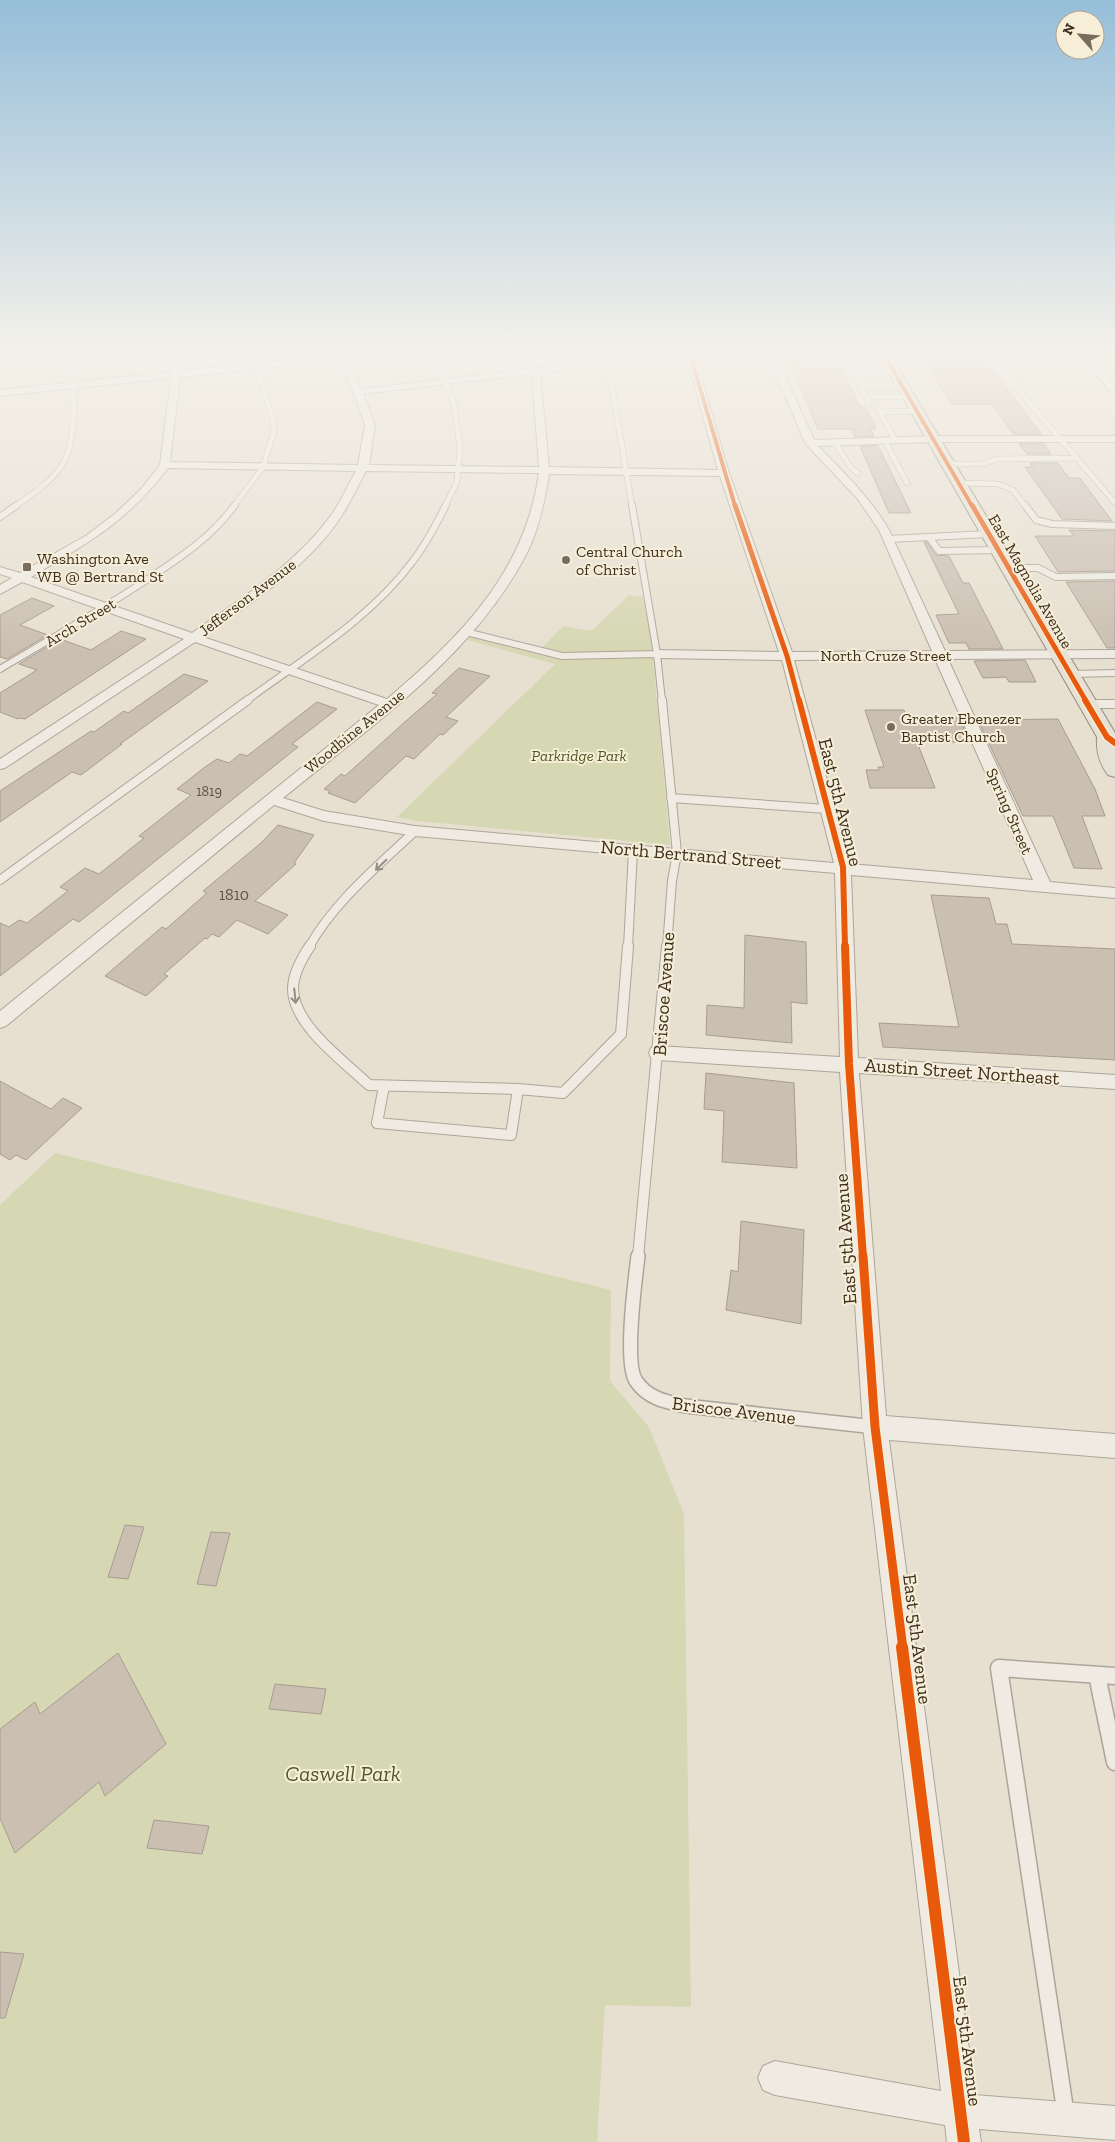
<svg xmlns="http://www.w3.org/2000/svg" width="1115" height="2142" font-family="'Zilla Slab',serif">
<rect width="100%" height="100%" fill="#e7e0d1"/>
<!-- green -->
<path fill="#d6d7b3" d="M629 595 643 597 651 635 670 845 417 821 397 817 555 664 467 640 475 632 541 649 563 626 591 631Z
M55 1153 611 1290 610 1381 649 1427 684 1514 691 2007 605 2005 597 2142H0V1205Z"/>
<!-- building -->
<path fill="#cbbfb2" stroke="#a89c90" d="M834 352 838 361H802L798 363V367L802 369H842L860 407H865L876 429H870L874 436 855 437 852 429H818L789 360H801L798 353Z
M943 356 945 359 981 358 988 368H991L1041 434H1013L992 404H952L922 357Z
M1019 444H1044L1051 454H1027Z
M860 446H878L911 513H889Z
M1030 463H1058L1069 478H1080L1112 521 1062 519 1025 467H1033Z
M1069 530 1115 531V571L1058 572 1035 536H1074Z
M924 542H927L936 555 949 556 963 583H969L1003 649H969L966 643H949L936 615 959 614Z
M1115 581V648H1107L1066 582Z
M32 598 54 606 20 625 48 635 7 659 0 657V615Z
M121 631 146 639 25 719 20 718 18 719 0 712V693L37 670 19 664 60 639 91 650Z
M1025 660 1036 682H1009L1006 677 983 678 974 661Z
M459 668 490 676 446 717 458 721 443 735 440 734 414 759 406 756 355 803 328 793 330 791 324 789 341 774 345 776 406 721 437 694 432 693Z
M184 674 208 681 120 744H122L81 775 72 772 0 822V791L91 731 94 732 124 711 128 713Z
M317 702 337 709 292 744 298 747 79 922 73 919 0 976V923L9 927 19 920 27 923 68 891 60 887 85 868 99 874 144 838 139 836 191 795 177 789 205 767 217 759 229 763 240 754 247 756Z
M865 710H904L907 718H959L970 742H917L935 788H870L866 770H879L878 767H884Z
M1058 719 1095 789 1105 816H1082L1102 869 1074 868 1053 816H1023L978 720Z
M278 825 314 835 294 863 296 864 255 901 288 915 268 934 237 920 219 937 212 934 207 939 205 938 164 974 168 976 146 996 105 976 162 927 166 929 207 893 203 891 261 843Z
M931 895 989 898 996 924H1007L1012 944 1115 949V1060L883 1047 879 1023 959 1027Z
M745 935 806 942 807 1004 791 1002 792 1043 706 1035 707 1005 744 1008Z
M706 1073 794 1083 797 1168 722 1162 724 1111 704 1109Z
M0 1081 51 1109 63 1098 82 1108 26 1160 16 1155 10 1160 0 1154Z
M741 1221 804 1230 801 1324 726 1310 731 1270 738 1272Z
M125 1525 144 1527 128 1579 108 1577Z
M211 1532 230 1533 216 1586 197 1584Z
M118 1653 166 1744 105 1796 99 1782 15 1853 0 1818V1729L35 1702 40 1714Z
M275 1684 326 1689 321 1714 269 1709Z
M154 1820 209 1826 202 1854 147 1848Z
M0 1952 24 1954 5 2018H0Z"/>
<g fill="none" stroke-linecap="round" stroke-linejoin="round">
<defs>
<path id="lane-far5" d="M424 351 447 386 454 404 460 449 457 482 445 506
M612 351 621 362
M985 351 1115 503
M608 363 632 506
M802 365H851L869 403
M853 369H892
M861 386H902
M866 397H908
M878 408 895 440
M880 412 916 411
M885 441 907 483
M835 442 851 468 858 473
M948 464H983L996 459 1077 458
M959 483 998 484 1013 490 1025 506
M15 506C32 495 51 482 62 465 80 437 72 383 71 351
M234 506 263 467 274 431 273 419 251 351"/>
<path id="lane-far4" d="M632 505 657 654 662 701
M1025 505 1036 520 1052 524 1115 526
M0 517 17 505
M987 534 929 537 939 551 998 550
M888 539 929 537
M1009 568H1038L1056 577 1115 576
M466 632 562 656 657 654
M0 669C49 640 98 612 145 581 178 559 211 538 235 505
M1070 674 1115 673
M246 701C303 659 370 619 413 561 426 544 436 525 446 505"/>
<path id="lane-far3" d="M662 700 677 853 672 881 667 947
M1088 704H1115
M671 798 827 809
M0 880 248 700
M309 947C334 902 378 866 415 831
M628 947 633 850"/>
<path id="lane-far2" d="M310 946C302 958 293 974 293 989 293 1025 345 1062 369 1085L518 1089 563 1093 621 1034 628 946
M384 1086 377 1123 511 1135 518 1089
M638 1257 667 946"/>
<path id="lane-far1" d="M638 1256C635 1281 624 1363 636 1381 648 1399 667 1402 686 1406L875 1427"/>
<path id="lane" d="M1097 1675 1115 1762
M1066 2116 999 1668 1115 1676"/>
<path id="street" d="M165 351H173L179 371 337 355 335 351H343L361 389 529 369 516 351H525L537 368 677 351H705L694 354 729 473 792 652 932 651 879 530 857 498 805 443 766 351H774L814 440 932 436H1115V442H932L818 446C844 473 870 497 889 530L945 651 1115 650V658L948 659 1050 882 1115 888V898L851 875 858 1058 1115 1075V1089L859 1073 886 1416 1115 1434V1458L889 1440 975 2095 1115 2106V2140L979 2129 981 2142H947L945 2125 775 2095 763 2090 758 2078 763 2066 775 2061 941 2091 863 1427 840 1072 658 1060 651 1058 649 1053 651 1048 658 1046 840 1057 835 873 415 836 324 821 274 805 6 1026 0 1028V1011L379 705 195 642 5 768 0 769V759L184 639 22 582 0 594V585L12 578 0 574V567L20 573 87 535 116 513 141 489 160 465 171 378 0 396V390L171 372ZM686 355 718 470 549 467 540 373ZM339 360 353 392 365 425 358 465 170 462 180 377ZM532 374 539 467 369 465 375 425 363 394ZM168 468 356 471C348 485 341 501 332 514 296 564 242 598 192 633L31 577C88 543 127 522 168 468ZM366 471 539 473C525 573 460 637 387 699L203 637C252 602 310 566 342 515 351 501 358 486 366 471ZM549 474 720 476 779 652 657 650 651 654 657 658 782 660 834 863 415 826 324 811 283 798C371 726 473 657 527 553 539 529 545 500 549 474ZM935 659 1033 880 850 864 794 660Z
M1076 351H1085L1115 385V394L1112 393Z"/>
<path id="primary" d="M876 351H888L1115 733V777L1108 775C1099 763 1096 752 1097 737Z"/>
</defs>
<!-- lane-far5 casing -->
<use href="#lane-far5" stroke="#ada599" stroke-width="6"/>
<!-- lane-far4 casing -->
<use href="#lane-far4" stroke="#ada599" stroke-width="8"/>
<!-- lane-far3 casing -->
<use href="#lane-far3" stroke="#ada599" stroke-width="10"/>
<!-- lane-far2 casing -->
<use href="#lane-far2" stroke="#ada599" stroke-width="12"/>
<!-- lane-far1 casing -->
<use href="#lane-far1" stroke="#ada599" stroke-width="16"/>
<!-- lane casing -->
<use href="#lane" stroke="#ada599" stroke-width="19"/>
<!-- street casing -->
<use href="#street" stroke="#ada599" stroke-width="2"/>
<!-- primary casing -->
<use href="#primary" stroke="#928b80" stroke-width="2"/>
<!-- lane-far5 -->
<use href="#lane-far5" stroke="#efebe3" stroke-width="5"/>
<!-- lane-far4 -->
<use href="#lane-far4" stroke="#efebe3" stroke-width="6"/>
<!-- lane-far3 -->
<use href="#lane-far3" stroke="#efebe3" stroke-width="8"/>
<!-- lane-far2 -->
<use href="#lane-far2" stroke="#efebe3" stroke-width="10"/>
<!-- lane-far1 -->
<use href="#lane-far1" stroke="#efebe3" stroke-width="13"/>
<!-- lane -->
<use href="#lane" stroke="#efebe3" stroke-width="16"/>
<!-- street -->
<use href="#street" fill="#efebe3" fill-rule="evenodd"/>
<!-- primary -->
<use href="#primary" fill="#e6e1d4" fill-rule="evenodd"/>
<defs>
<path id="cycleway-far5" d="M689 351 735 506
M882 351 972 506"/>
<path id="cycleway-far4" d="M735 505 787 656 799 701
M972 505 1086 701"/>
<path id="cycleway-far3" d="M799 700 843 867 845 947
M1085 700 1107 737 1115 743"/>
<path id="cycleway-far2" d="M845 946 849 1064 863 1257"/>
<path id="cycleway-far1" d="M863 1256 875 1427 903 1649"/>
<path id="cycleway" d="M902 1647 964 2142"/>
</defs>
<!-- cycleway-far5 casing -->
<use href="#cycleway-far5" stroke="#f7eed8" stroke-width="5.5"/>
<!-- cycleway-far4 casing -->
<use href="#cycleway-far4" stroke="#f7eed8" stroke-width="7"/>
<!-- cycleway-far3 casing -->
<use href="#cycleway-far3" stroke="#f7eed8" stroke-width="9"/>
<!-- cycleway-far2 casing -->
<use href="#cycleway-far2" stroke="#f7eed8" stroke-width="11"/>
<!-- cycleway-far1 casing -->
<use href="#cycleway-far1" stroke="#f7eed8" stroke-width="12"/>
<!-- cycleway casing -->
<use href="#cycleway" stroke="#f7eed8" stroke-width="15"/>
<!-- cycleway-far5 -->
<use href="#cycleway-far5" stroke="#e8590c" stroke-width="4"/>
<!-- cycleway-far4 -->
<use href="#cycleway-far4" stroke="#e8590c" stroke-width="5"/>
<!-- cycleway-far3 -->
<use href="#cycleway-far3" stroke="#e8590c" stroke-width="6"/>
<!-- cycleway-far2 -->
<use href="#cycleway-far2" stroke="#e8590c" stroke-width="8"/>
<!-- cycleway-far1 -->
<use href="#cycleway-far1" stroke="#e8590c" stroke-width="9"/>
<!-- cycleway -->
<use href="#cycleway" stroke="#e8590c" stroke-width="12"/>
</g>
<!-- one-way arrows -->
<defs><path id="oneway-shaft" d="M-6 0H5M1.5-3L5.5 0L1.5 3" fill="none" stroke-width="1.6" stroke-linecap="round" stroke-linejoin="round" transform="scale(1.25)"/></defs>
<g stroke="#968c82">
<use href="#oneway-shaft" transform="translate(381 865) rotate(136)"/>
<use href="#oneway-shaft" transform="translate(295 996) rotate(84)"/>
</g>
<!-- sky -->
<linearGradient id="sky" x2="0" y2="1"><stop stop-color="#96bed9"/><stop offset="0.54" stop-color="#f4f1ea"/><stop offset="1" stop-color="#f4f1ea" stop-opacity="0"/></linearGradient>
<rect width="1115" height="651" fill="url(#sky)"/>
<!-- markers -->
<g fill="#786c5e" stroke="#f7eed8" stroke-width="2">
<circle cx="566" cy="560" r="5"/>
<rect x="22" y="562" width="10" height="10" rx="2.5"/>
<circle cx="891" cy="727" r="5"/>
</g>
<g text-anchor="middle" stroke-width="4" stroke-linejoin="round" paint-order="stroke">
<!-- far-number labels -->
<g font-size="14" fill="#605244">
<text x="209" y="796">1819</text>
</g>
<!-- far-poi labels -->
<g font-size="16" fill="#3d2e20" stroke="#f7eed8" text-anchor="start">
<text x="576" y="557">Central Church<tspan x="576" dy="18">of Christ</tspan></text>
<text x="37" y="564">Washington Ave<tspan x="37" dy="18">WB @ Bertrand St</tspan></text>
<text x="901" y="724">Greater Ebenezer<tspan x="901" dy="18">Baptist Church</tspan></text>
</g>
<!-- far-street labels -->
<g font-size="16" fill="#3d2e20" stroke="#f7eed8">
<text transform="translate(1031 581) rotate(60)" y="6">East Magnolia Avenue</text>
<text transform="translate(247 597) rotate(-37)" y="6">Jefferson Avenue</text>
<text transform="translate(80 622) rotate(-31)" y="6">Arch Street</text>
<text x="886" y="661">North Cruze Street</text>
<text transform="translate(354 731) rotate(-39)" y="6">Woodbine Avenue</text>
<text transform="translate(1010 811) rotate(66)" y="6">Spring Street</text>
</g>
<!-- far-park labels -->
<g font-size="16" font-style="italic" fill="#4d5a26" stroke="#f7eed8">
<text x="579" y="761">Parkridge Park</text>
</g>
<!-- number labels -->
<g font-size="16" fill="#605244">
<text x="234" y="900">1810</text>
</g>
<!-- street labels -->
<g font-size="19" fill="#3d2e20" stroke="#f7eed8">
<text transform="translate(841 802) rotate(76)" y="7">East 5th Avenue</text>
<text transform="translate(691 854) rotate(5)" y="7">North Bertrand Street</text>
<text transform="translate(663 994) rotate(-86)" y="7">Briscoe Avenue</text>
<text transform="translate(962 1071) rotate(4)" y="7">Austin Street Northeast</text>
<text transform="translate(845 1239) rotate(-94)" y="7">East 5th Avenue</text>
<text transform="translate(734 1410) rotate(7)" y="7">Briscoe Avenue</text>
<text transform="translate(918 1639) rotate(83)" y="7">East 5th Avenue</text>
<text transform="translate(968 2041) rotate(83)" y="7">East 5th Avenue</text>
</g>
<!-- near-park labels -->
<g font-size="22" font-style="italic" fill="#4d5a26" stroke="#f7eed8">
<text x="343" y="1781">Caswell Park</text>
</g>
</g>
<!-- north arrow -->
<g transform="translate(1080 35) rotate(297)"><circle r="24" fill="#f7eed8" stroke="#ada18e"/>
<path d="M0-4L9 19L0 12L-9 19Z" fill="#786c5e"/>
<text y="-8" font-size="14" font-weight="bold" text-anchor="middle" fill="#3d2e20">N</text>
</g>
</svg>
